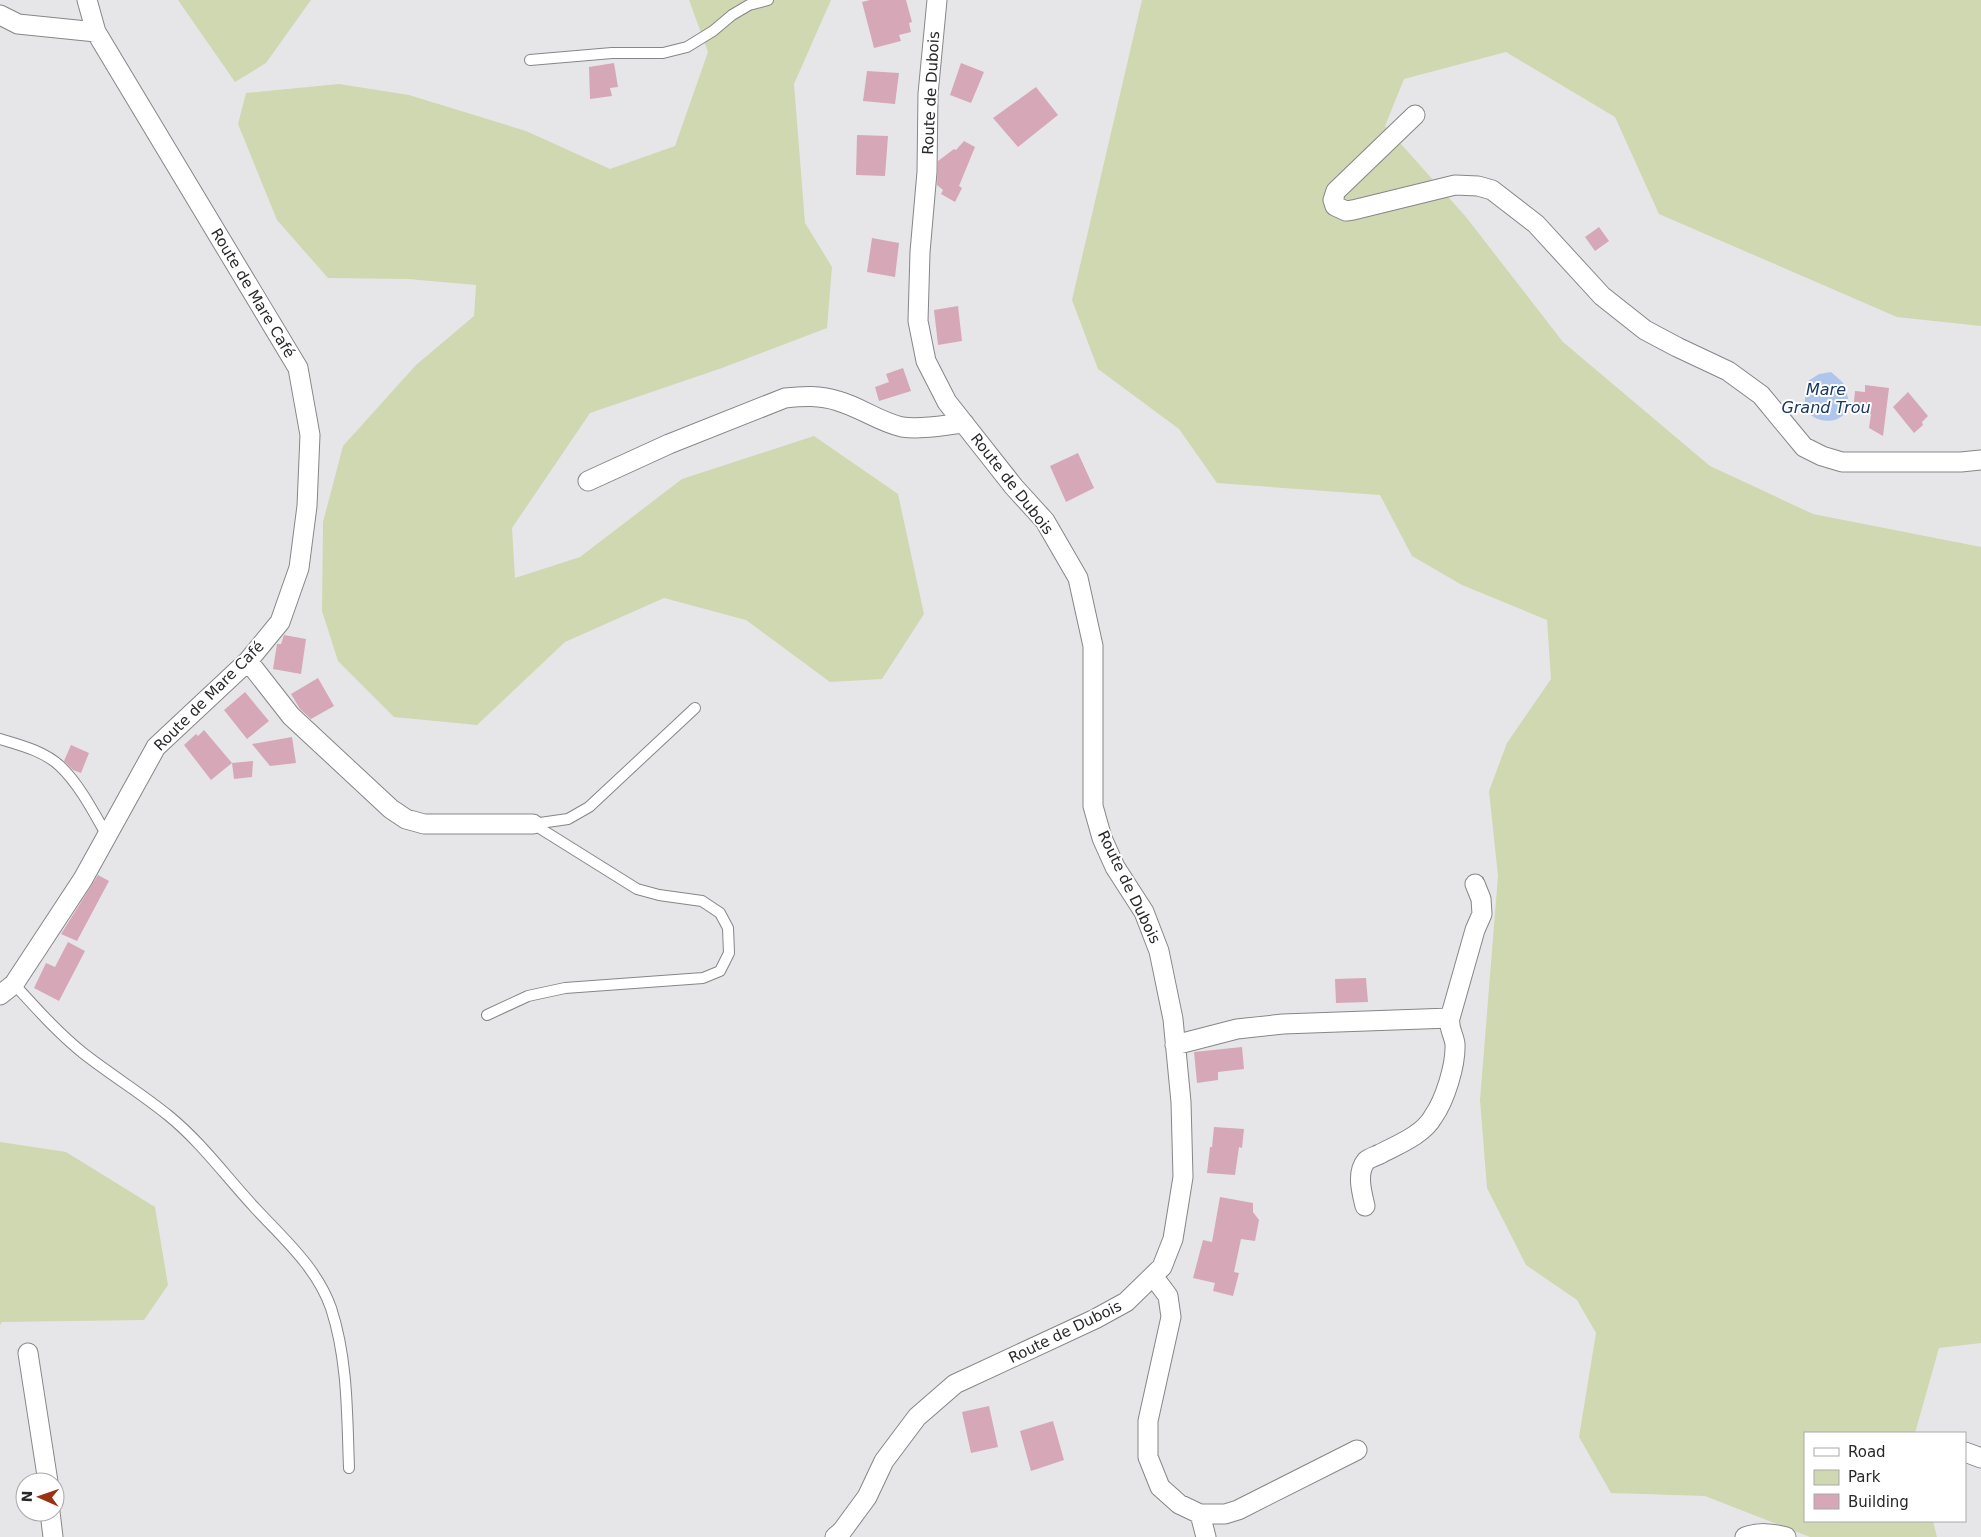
<svg xmlns="http://www.w3.org/2000/svg" width="1981" height="1537" font-family="'DejaVu Sans',sans-serif">
<rect width="100%" height="100%" fill="#e6e6e9"/>
<!-- green -->
<path fill="#cfd8b0" d="M178 0H311L266 63 235 82Z
M689 0H831L794 84 805 223 832 267 827 328 722 368 590 413 512 528 515 578 580 557 682 479 814 436 898 494 924 614 882 679 830 682 746 620 664 598 565 642 477 725 394 717 338 661 322 611 323 522 343 446 416 365 474 316 476 285 408 279 328 278 277 220 238 124 246 93 339 84 409 95 526 131 610 169 675 146 708 52Z
M1142 0H1981V326L1897 317 1659 214 1615 117 1506 52 1404 79 1385 126 1466 217 1563 342 1710 466 1813 514 1981 547V1343L1939 1348 1915 1433H1805V1521H1933L1937 1537H1810L1705 1496 1611 1493 1579 1437 1596 1333 1577 1300 1526 1265 1487 1188 1480 1100 1498 876 1489 791 1507 743 1551 679 1547 620 1462 585 1412 556 1380 495 1217 483 1179 429 1098 369 1072 300Z
M0 1142 66 1152 155 1207 168 1285 144 1320 2 1322 0 1325Z"/>
<!-- water -->
<path fill="#aec6eb" d="M1831 372C1835 376 1840 379 1843 383 1845 385 1846 390 1847 394 1857 426 1810 429 1805 405 1804 398 1807 388 1808 381L1819 374Z"/>
<!-- building -->
<path fill="#d6a7b6" d="M870 0H906L912 22 909 23 911 32 899 35 901 41 874 48 862 2Z
M614 63 618 87 610 88 612 96 590 99 589 67Z
M961 63 984 72 971 103 950 95Z
M867 71 899 73 895 104 863 101Z
M1036 87 1058 115 1018 147 993 118Z
M857 135 888 136 885 176 856 175Z
M964 141 975 147 959 186 962 188 955 202 941 194 943 190 937 185 938 161 954 149 956 150Z
M1599 227 1609 241 1595 251 1585 237Z
M872 238 899 243 895 277 867 272Z
M958 306 962 341 938 345 934 310Z
M903 368 911 391 879 401 875 387 889 382 886 374Z
M1865 385 1889 388 1883 436 1869 428 1871 414 1853 411 1855 391 1865 392Z
M1908 392 1928 416 1922 422 1923 425 1914 433 1893 407Z
M1078 453 1094 488 1066 502 1050 466Z
M284 635 306 639 301 674 273 669 277 644H281Z
M318 678 334 706 311 719 300 709 291 694Z
M245 692 269 721 247 739 224 710Z
M204 730 232 763 211 780 184 745 196 734 198 736Z
M292 737 296 763 270 766 252 744Z
M71 745 89 753 81 773 73 770 64 761Z
M253 761 252 777 234 779 232 763Z
M98 875 109 881 77 941 61 934Z
M68 942 85 951 59 1001 34 988 46 963 55 967Z
M1366 978 1368 1002 1336 1003 1335 979Z
M1242 1047 1244 1069 1218 1072V1080L1197 1083 1194 1052Z
M1214 1127 1244 1129 1242 1148 1239 1147 1235 1175 1207 1173 1210 1147H1212Z
M1220 1197 1253 1203V1212L1259 1220 1255 1241 1241 1239 1234 1272 1239 1273 1233 1296 1213 1291 1215 1283 1193 1278 1203 1240 1212 1242Z
M989 1406 998 1447 971 1453 962 1412Z
M1053 1421 1064 1460 1031 1471 1020 1431Z"/>
<g fill="none" stroke-linecap="round" stroke-linejoin="round">
<defs>
<path id="lane" d="M530 60 612 53H663L687 47 713 31 732 15 749 5 768 0
M0 739C20 745 44 751 60 766 79 784 93 811 106 834
M533 824 568 819 589 807 695 708
M14 984C36 1008 58 1033 83 1053 111 1075 141 1093 169 1116 202 1143 227 1178 256 1209 284 1239 317 1268 331 1308 348 1360 347 1415 349 1468
M487 1015 528 996 565 988 703 978 720 971 729 953 728 928 720 913 702 901 659 895 637 889 533 824"/>
<path id="street" d="M0 15 18 24 96 32
M1415 115 1336 191 1333 200 1335 206 1346 211 1353 210 1455 185 1478 186 1492 190 1536 224 1602 296 1645 330 1677 347 1728 371 1761 395 1804 447 1822 456 1842 462H1961L1981 460
M588 481 669 444 785 398C803 396 820 395 838 401 860 407 879 422 902 427 922 430 944 425 964 423
M248 661 291 716 391 809 406 819 424 824H533
M0 995 14 984 83 879 156 747 248 661 280 622 299 568 307 506 310 435 298 368 96 32 87 0
M1175 1045 1237 1029 1283 1024 1450 1018
M1365 1206C1362 1193 1356 1173 1366 1161 1369 1158 1376 1156 1380 1154 1397 1145 1423 1135 1433 1117 1445 1100 1456 1065 1455 1044 1454 1035 1448 1028 1450 1018L1475 930 1482 914 1481 899 1475 884
M1153 1276 1168 1296 1171 1317 1148 1421V1457L1160 1487 1179 1504 1200 1514H1225L1238 1510 1357 1450
M28 1353 48 1482
M1965 1452 1981 1458
M50 1512 53 1537
M1200 1514 1206 1537
M835 1537 842 1531 867 1497 884 1461 917 1417 955 1384 1095 1319 1126 1302 1162 1267 1173 1239 1183 1177 1181 1102 1173 1019 1159 951 1144 912 1115 867 1102 838 1093 806V646L1078 578 1045 521 1014 487 947 402 926 361 918 321 920 252 927 172 928 94 937 0
M1745 1537C1759 1532 1771 1533 1786 1537"/>
</defs>
<!-- lane casing -->
<use href="#lane" stroke="#868689" stroke-width="12"/>
<!-- street casing -->
<use href="#street" stroke="#868689" stroke-width="21"/>
<!-- lane -->
<use href="#lane" stroke="#fff" stroke-width="10"/>
<!-- street -->
<use href="#street" stroke="#fff" stroke-width="19"/>
</g>
<g text-anchor="middle" stroke-width="4" stroke-linejoin="round" paint-order="stroke">
<!-- street labels -->
<g font-size="15" fill="#28282a" stroke="#fff">
<text transform="translate(931 93) rotate(-87)" y="5">Route de Dubois</text>
<text transform="translate(253 293) rotate(59)" y="5">Route de Mare Café</text>
<text transform="translate(1012 484) rotate(52)" y="5">Route de Dubois</text>
<text transform="translate(209 696) rotate(-45)" y="5">Route de Mare Café</text>
<text transform="translate(1129 887) rotate(64)" y="5">Route de Dubois</text>
<text transform="translate(1065 1332) rotate(-26)" y="5">Route de Dubois</text>
</g>
<!-- water labels -->
<g font-size="16" font-style="italic" fill="#183765" stroke="#fff">
<text x="1826" y="395">Mare<tspan x="1826" dy="18">Grand Trou</tspan></text>
</g>
</g>
<!-- legend -->
<rect x="1804" y="1432" width="162" height="90" fill="#ffffff" stroke="#a9a9aa"/>
<rect x="1814" y="1448" width="25" height="8" fill="#ffffff" stroke="#a9a9aa"/>
<text x="1848" y="1457" font-size="15" fill="#28282a">Road</text>
<rect x="1814" y="1470" width="25" height="15" fill="#cfd8b0" stroke="#a9a9aa"/>
<text x="1848" y="1482" font-size="15" fill="#28282a">Park</text>
<rect x="1814" y="1494" width="25" height="15" fill="#d6a7b6" stroke="#a9a9aa"/>
<text x="1848" y="1507" font-size="15" fill="#28282a">Building</text>
<!-- north arrow -->
<g transform="translate(40 1497) rotate(272)"><circle r="24" fill="#ffffff" stroke="#a9a9aa"/>
<path d="M0-4L9 19L0 12L-9 19Z" fill="#993113"/>
<text y="-8" font-size="14" font-weight="bold" text-anchor="middle" fill="#28282a">N</text>
</g>
</svg>
